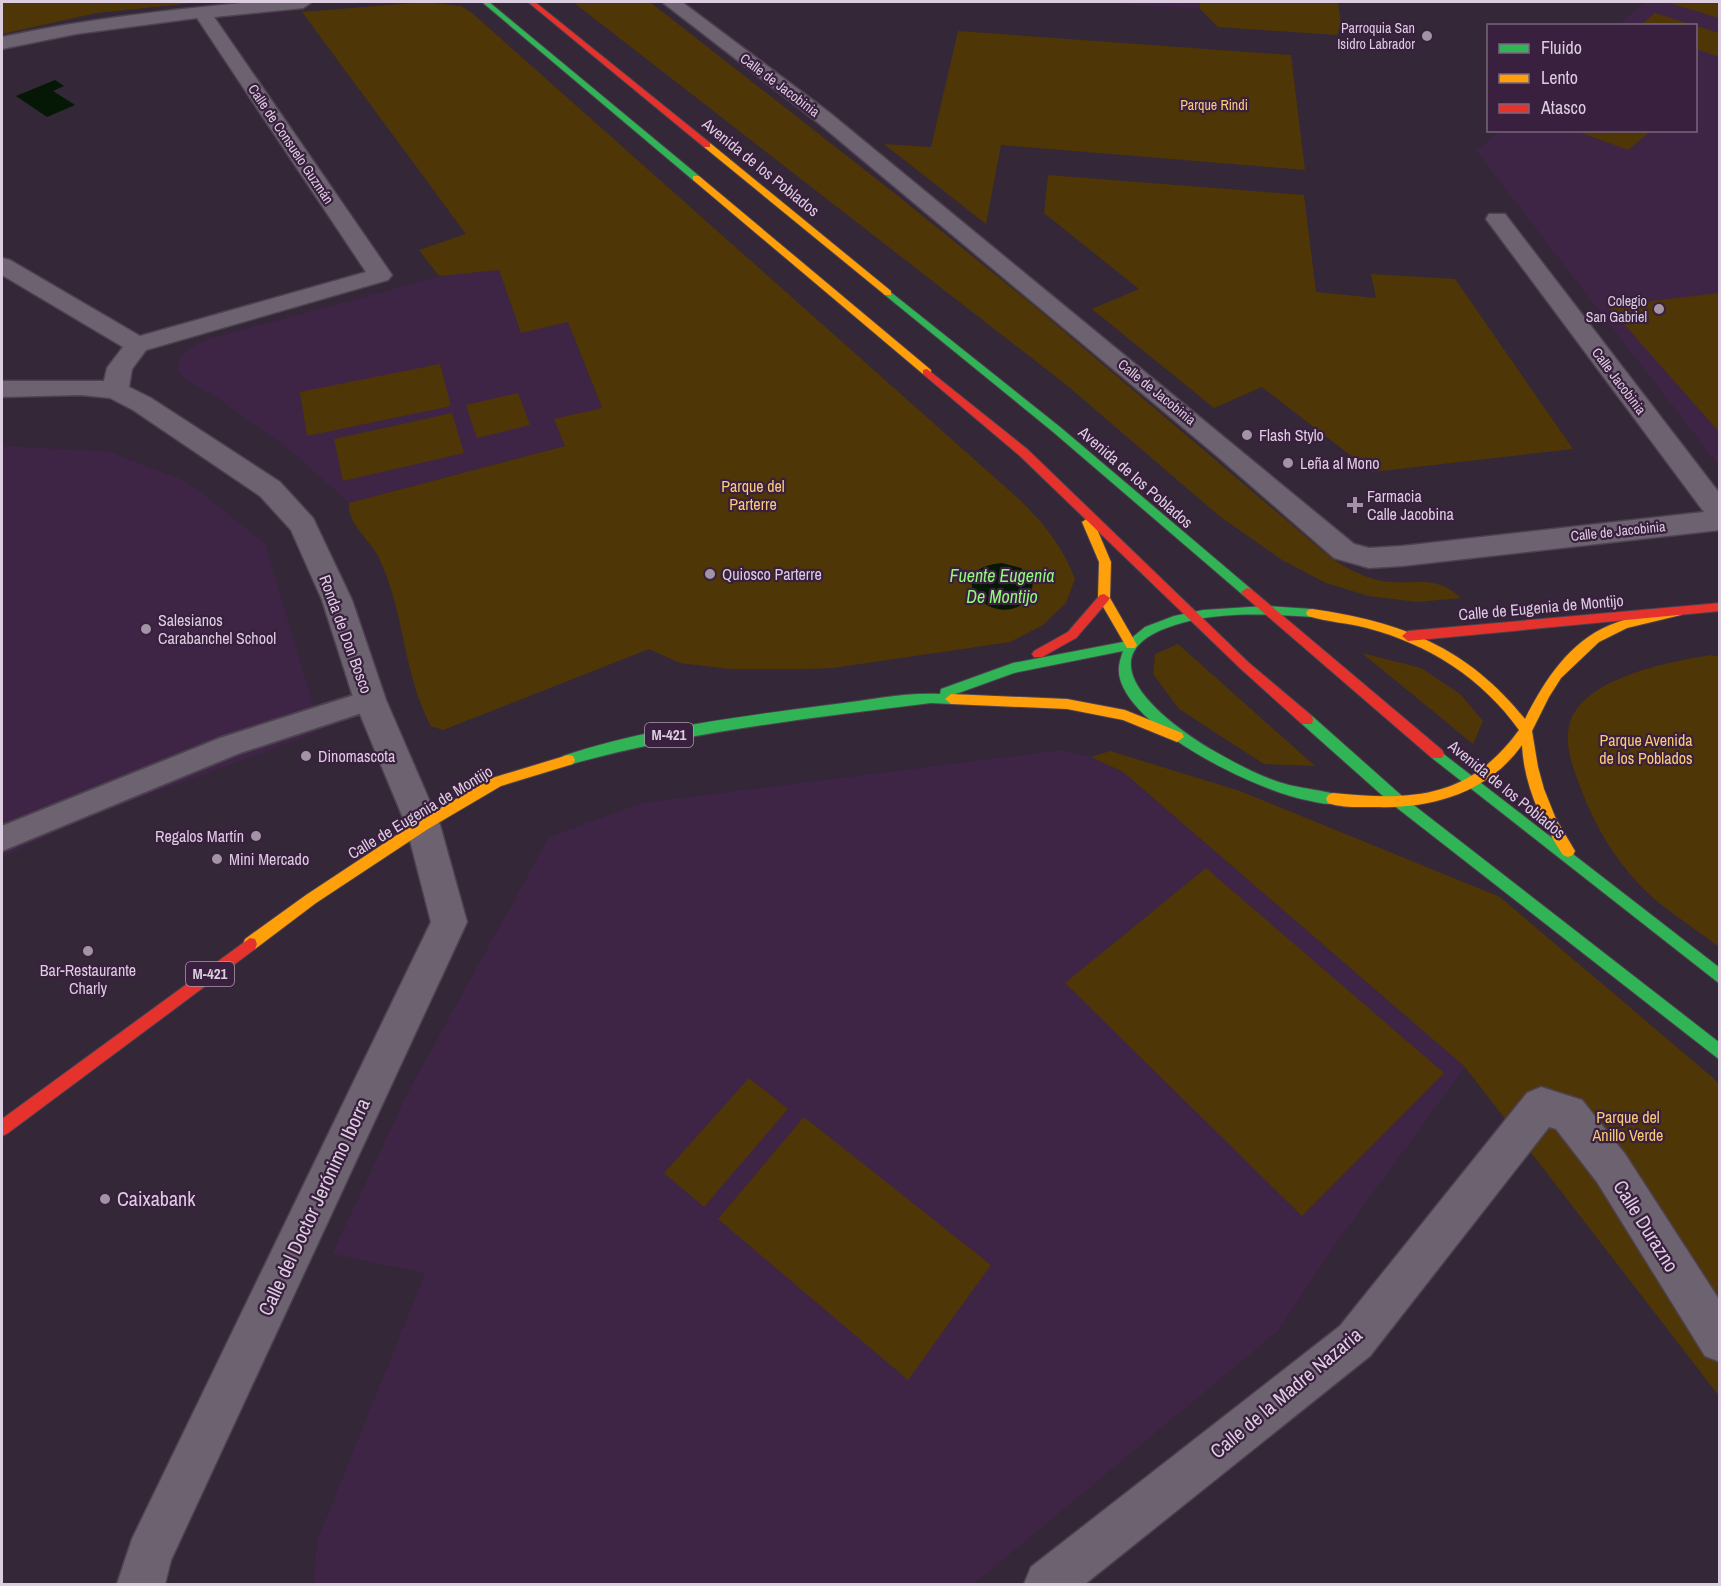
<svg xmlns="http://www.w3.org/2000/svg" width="1721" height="1586" font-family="'Archivo Narrow',sans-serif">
<rect width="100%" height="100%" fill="#342737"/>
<!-- built -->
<path fill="#3e2445" d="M1076 2H1200V9Z
M1645 2H1719V466L1476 151 1499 131 1696 130V26L1618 25Z
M499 270 521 332 568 322 602 409 565 446 349 503 290 450 217 398 181 377 177 368 180 358 190 347 208 339 448 274Z
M2 446 107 451 186 481 265 543 316 715V733L81 820 2 858Z
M1062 750 1091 757 1123 772 1465 1067 1332 1249 1278 1331 974 1584H314L317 1541 425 1273 332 1254 409 1090 549 837 641 803Z"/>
<!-- green -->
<path fill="#4f3607" d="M2 2H202L97 13 2 34Z
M425 2 461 6 472 13 1021 501C1045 525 1063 547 1075 579L1066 603 1043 625 1010 642 833 668 805 669H729L680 663 649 649 443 730 431 726C403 675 405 612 379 558 371 540 347 525 349 503L565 446 554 419 602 408 568 322 521 333 499 270 439 276 419 250 466 234 302 12Z
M573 2H650L893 192 1033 305 1331 558C1348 569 1363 577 1382 581 1414 586 1435 573 1461 598L1417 602 1368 596 1326 583 1282 560 1218 515 1069 387Z
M1200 2H1338L1341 23 1337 35 1218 27 1200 9Z
M1671 2H1719V18L1669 3Z
M1655 13 1719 33V57L1696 49V26L1641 25Z
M958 31 1291 55 1305 170 1001 145 986 224 884 144 931 147Z
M1576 131H1651L1628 150Z
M1048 175 1304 195 1316 292 1376 298 1371 274 1455 279 1573 449 1372 472 1262 387 1214 408 1092 309 1139 289 1044 213Z
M1719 293H1720L1719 432 1608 306Z
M440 364 451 406 307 436 300 392Z
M518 393 530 425 477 438 466 405Z
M452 413 464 453 343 481 334 439Z
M1178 644 1315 766 1264 764 1179 709 1153 674 1155 654Z
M1362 653 1421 668 1460 694 1483 721 1473 744Z
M1710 655 1720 657 1719 947C1695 928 1661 908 1640 885 1614 858 1596 827 1582 792 1575 772 1564 749 1569 726 1580 678 1669 662 1710 655Z
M1110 751 1240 791 1500 897 1719 1083V1396L1465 1067 1123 772 1091 757Z
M1206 868 1444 1073 1302 1216 1065 983Z
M749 1078 788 1109 704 1207 664 1173Z
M804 1117 991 1265 908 1380 718 1219Z"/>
<!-- water -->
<path fill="#051805" d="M55 80 64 86 53 91 75 105 47 117 16 96Z
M1002 563 1021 568 1033 581 1031 597C994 638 935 568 1002 563Z"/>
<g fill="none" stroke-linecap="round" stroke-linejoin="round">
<defs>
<path id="lane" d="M370 690 380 693 384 700 380 707 240 753 2 851V826L220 738Z"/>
<path id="street" d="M253 2H312L303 8 214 17 392 275 388 280 146 350 132 369 129 387 151 398 280 482 313 518 352 600 386 700 440 825 467 922 171 1560 165 1584H117L132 1539 431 922 406 825 354 700 322 600 291 530 260 496 133 410 110 398 81 395 2 397V381H104L107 368 123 347 2 275V258L10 260 140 336 366 272 197 18 76 34 2 49V37C85 19 169 10 253 2Z
M662 2H682L830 113 1354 544 1369 548 1402 546 1704 512 1486 219 1489 214H1505L1720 494V530L1402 566 1369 568 1334 558 1217 456 816 121Z
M1541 1087 1582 1100 1625 1154 1720 1301V1362L1705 1356 1597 1182 1556 1129 1549 1127 1370 1356 1085 1584H1024L1031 1567 1340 1326 1527 1093Z"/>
<path id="fast" d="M482 2H489L699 176V180H693Z
M888 290 1060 427 1251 589 1253 592 1251 595H1243L1052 431 885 295 883 293Z
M1265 606 1312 609 1318 613 1312 617C1268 614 1218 611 1175 625 1076 656 1168 724 1214 751 1237 764 1262 778 1289 785 1305 789 1322 790 1338 795L1340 799 1338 803C1328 806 1316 802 1306 800 1256 790 1139 733 1121 682 1117 670 1119 663 1123 651L1014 673 953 695 957 699 951 704 931 703C809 718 687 732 568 765L563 764 561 760 563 756C651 727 745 716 836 704 870 700 907 692 940 694L941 689 1013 663 1128 641 1145 627 1174 616 1203 610Z
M1307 715 1312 716 1402 796 1720 1043V1060L1392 804 1302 724 1301 720Z
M1437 749 1720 968V984L1432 758 1430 754 1432 750Z"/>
<path id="slow" d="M704 143H710L891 291V295H885L704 147Z
M693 176H699L931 370V374H923L693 180Z
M1088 518 1094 522 1111 562 1110 598 1137 645 1135 648H1127L1098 598 1099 562 1082 522Z
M1677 608 1683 612 1681 615 1627 628 1599 642 1561 678 1549 697 1532 731 1538 767 1544 789 1556 819 1575 851 1573 855 1568 857 1563 855C1541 822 1524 785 1522 745 1488 793 1431 809 1375 807 1360 807 1342 808 1328 803L1326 799 1328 795 1333 793C1412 801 1469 799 1519 730 1482 678 1428 644 1367 628 1348 623 1327 622 1308 616L1306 613 1308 610 1312 609C1402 622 1467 647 1525 719 1544 681 1569 642 1610 625 1631 616 1655 613 1677 608Z
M951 694 1067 699 1125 710 1182 733 1184 737 1177 742 1123 720 1067 709 951 704 945 699Z
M568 755 573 756 575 760 573 764 501 786 428 829 316 903 255 949 250 950 245 949 243 944 245 939 306 895 418 821 492 778Z"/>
<path id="jam" d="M528 2H535L710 143V147H704Z
M927 369 1027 449 1249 663 1312 716 1313 720 1312 724H1302L1241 669 1019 455 923 374V370Z
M1247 588 1251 589 1442 750 1444 754 1442 758H1432L1243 595 1241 592Z
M1104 594 1110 598 1108 601 1076 638 1042 657H1034L1032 654 1034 651 1068 632 1100 595Z
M1720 603V611L1408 641 1402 636 1408 631Z
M250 938 255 939 257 944 255 949 8 1133 2 1136V1119Z"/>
</defs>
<!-- lane casing -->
<use href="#lane" stroke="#4d4250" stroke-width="4"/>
<!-- street casing -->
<use href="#street" stroke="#4d4250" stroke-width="3"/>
<!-- fast casing -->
<use href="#fast" stroke="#4d4250" stroke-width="2"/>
<!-- slow casing -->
<use href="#slow" stroke="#4d4250" stroke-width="2"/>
<!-- jam casing -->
<use href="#jam" stroke="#4d4250" stroke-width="2"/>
<!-- lane -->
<use href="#lane" fill="#6d6270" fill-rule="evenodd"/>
<!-- street -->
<use href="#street" fill="#6d6270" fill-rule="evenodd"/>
<!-- fast -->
<use href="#fast" fill="#30b455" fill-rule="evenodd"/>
<!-- slow -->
<use href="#slow" fill="#ff9f0a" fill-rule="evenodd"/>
<!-- jam -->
<use href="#jam" fill="#e5322d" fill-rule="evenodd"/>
</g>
<!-- markers -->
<g fill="#a293a5" stroke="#38203e" stroke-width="2">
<circle cx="1427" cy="36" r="6"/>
<circle cx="1659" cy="309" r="6"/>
<circle cx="1247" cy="435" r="6"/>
<circle cx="1288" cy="463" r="6"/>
<path d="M1352 496h6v6h6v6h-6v6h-6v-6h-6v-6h6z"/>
<circle cx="710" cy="574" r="6"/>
<circle cx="146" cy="629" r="6"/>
<circle cx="306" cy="756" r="6"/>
<circle cx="256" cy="836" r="6"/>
<circle cx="217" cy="859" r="6"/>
<circle cx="88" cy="951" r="6"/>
<circle cx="105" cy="1199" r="6"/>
</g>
<g text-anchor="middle" stroke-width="4.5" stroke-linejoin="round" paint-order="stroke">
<!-- far-poi labels -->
<g font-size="14" fill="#ddcde0" stroke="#38203e" text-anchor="end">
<text x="1415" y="33">Parroquia San<tspan x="1415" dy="16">Isidro Labrador</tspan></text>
<text x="1647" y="306">Colegio<tspan x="1647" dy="16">San Gabriel</tspan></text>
</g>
<!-- far-street labels -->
<g font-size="14" fill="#ddcde0" stroke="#38203e">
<text transform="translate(780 85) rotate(37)" y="5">Calle de Jacobinia</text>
<text transform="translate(291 144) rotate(56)" y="5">Calle de Consuelo Guzmán</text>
<text transform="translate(1619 381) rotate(53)" y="5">Calle Jacobinia</text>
<text transform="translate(1157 392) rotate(39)" y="5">Calle de Jacobinia</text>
<text transform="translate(1618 531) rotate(-6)" y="5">Calle de Jacobinia</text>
</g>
<!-- far-park labels -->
<g font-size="14" fill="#faca78" stroke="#38203e">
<text x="1214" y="110">Parque Rindi</text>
</g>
<!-- shield labels -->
<g fill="#38203e" stroke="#ac99af" stroke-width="1.5">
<rect x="645" y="723" width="48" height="24" rx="4.5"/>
<rect x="186" y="962" width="48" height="24" rx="4.5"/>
</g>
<g font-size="15" font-weight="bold" fill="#ddcde0">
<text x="669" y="740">M-421</text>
<text x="210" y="979">M-421</text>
</g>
<!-- street labels -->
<g font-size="16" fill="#ddcde0" stroke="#38203e">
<text transform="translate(761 167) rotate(39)" y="6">Avenida de los Poblados</text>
<text transform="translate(1136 477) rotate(41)" y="6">Avenida de los Poblados</text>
<text transform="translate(1541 607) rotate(-5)" y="6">Calle de Eugenia de Montijo</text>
<text transform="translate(346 634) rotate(70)" y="6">Ronda de Don Bosco</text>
<text transform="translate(1507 789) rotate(39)" y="6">Avenida de los Poblados</text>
<text transform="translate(420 812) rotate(-31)" y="6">Calle de Eugenia de Montijo</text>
</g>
<!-- poi labels -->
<g font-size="16" fill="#ddcde0" stroke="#38203e" text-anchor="start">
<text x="1259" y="441">Flash Stylo</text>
<text x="1300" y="469">Leña al Mono</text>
<text x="1367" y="502">Farmacia<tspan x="1367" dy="18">Calle Jacobina</tspan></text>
<text x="722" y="580">Quiosco Parterre</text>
<text x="158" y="626">Salesianos<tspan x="158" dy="18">Carabanchel School</tspan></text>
<text x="318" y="762">Dinomascota</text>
<text x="244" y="842" text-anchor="end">Regalos Martín</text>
<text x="229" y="865">Mini Mercado</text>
<text x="88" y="976" text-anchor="middle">Bar-Restaurante<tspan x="88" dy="18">Charly</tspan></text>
</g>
<!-- park labels -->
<g font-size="16" fill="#faca78" stroke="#38203e">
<text x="753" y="492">Parque del<tspan x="753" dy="18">Parterre</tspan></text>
<text x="1646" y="746">Parque Avenida<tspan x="1646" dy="18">de los Poblados</tspan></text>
<text x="1628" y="1123">Parque del<tspan x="1628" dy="18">Anillo Verde</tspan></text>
</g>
<!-- water labels -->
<g font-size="18" font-style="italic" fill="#93f97a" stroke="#38203e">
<text x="1002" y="582">Fuente Eugenia<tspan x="1002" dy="21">De Montijo</tspan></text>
</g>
<!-- near-poi labels -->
<g font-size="20" fill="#ddcde0" stroke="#38203e" text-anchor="start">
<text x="117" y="1206">Caixabank</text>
</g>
<!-- near-street labels -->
<g font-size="20" fill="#ddcde0" stroke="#38203e">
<text transform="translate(314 1207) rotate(-65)" y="7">Calle del Doctor Jerónimo Iborra</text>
<text transform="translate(1646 1226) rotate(58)" y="7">Calle Durazno</text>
<text transform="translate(1286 1393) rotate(-40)" y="7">Calle de la Madre Nazaria</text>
</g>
</g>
<!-- border -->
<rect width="1721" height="1586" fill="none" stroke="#ddcde0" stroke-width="6"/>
<!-- legend -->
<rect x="1487" y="24" width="210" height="108" fill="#38203e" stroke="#7a657f" stroke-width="1.5"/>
<rect x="1499" y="44" width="30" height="9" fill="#30b455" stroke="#7a657f" stroke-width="1.5"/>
<text x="1541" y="54" font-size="18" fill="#ddcde0">Fluido</text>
<rect x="1499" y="74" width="30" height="9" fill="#ff9f0a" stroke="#7a657f" stroke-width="1.5"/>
<text x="1541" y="84" font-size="18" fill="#ddcde0">Lento</text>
<rect x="1499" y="104" width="30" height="9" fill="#e5322d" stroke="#7a657f" stroke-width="1.5"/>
<text x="1541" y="114" font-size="18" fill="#ddcde0">Atasco</text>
</svg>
